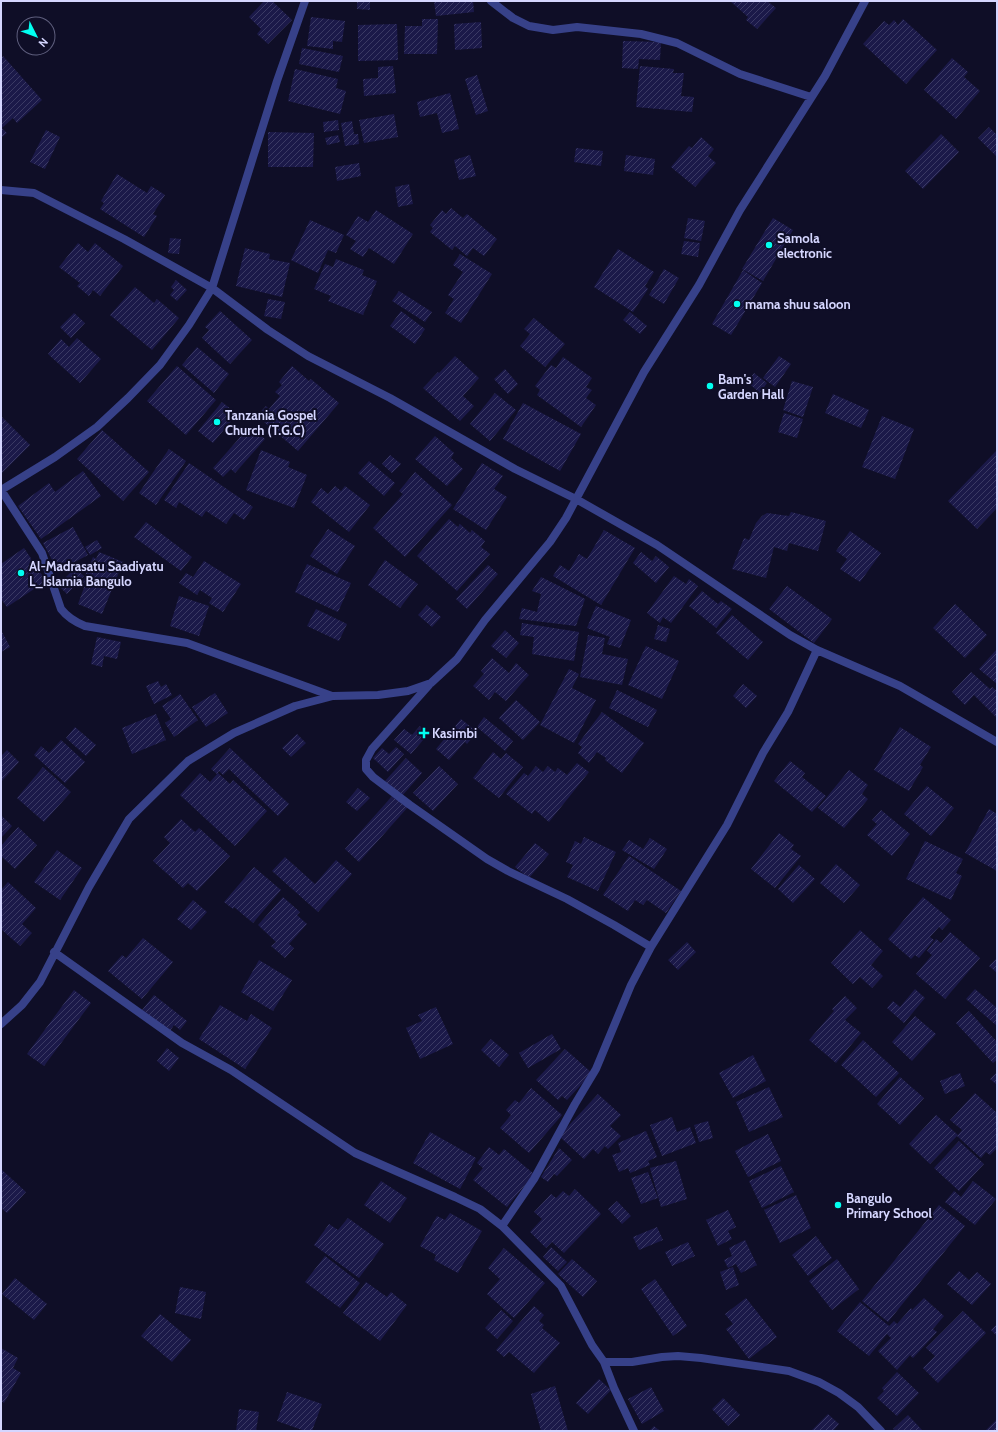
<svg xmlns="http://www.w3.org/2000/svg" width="998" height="1432" font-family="Cabin,sans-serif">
<defs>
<pattern id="building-hatch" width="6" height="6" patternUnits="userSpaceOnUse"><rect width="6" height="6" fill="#1b1949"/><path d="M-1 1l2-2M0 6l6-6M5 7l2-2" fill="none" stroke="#3b3a64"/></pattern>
</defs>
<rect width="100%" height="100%" fill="#0f0e27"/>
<!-- building -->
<path fill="url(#building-hatch)" d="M264 1H272L292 20 268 44 257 34 261 29 249 17Z
M357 1H370V10L357 9Z
M434 1H473L474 12 436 16Z
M730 1H767L776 8 757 29 746 20 748 17Z
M311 17 345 21 342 42 333 41V49L307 46Z
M422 19H438L437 54H404L405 26H422Z
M903 19 937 50 906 84 863 44 884 21 889 25 894 20 898 25Z
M481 22 482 48 455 50 454 24Z
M397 24 398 60 358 61V25Z
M623 41 661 42 660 60 639 59 638 69 622 68Z
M302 48 343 56 339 72 299 64Z
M3 56 42 100 17 123 13 118 2 128 7 133 1 138V58Z
M952 58 968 72 964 77 980 91 956 119 924 90Z
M393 66 396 93 364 96 363 79 378 78V67Z
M640 66 674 69 673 73H684L681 96 694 97 692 112 636 107Z
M295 69 338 79 336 88 346 91 340 114 288 101Z
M477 75 488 111 476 115 465 79Z
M450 93 459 129 442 133 437 113 420 117 417 102Z
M394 114 398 137 364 143 359 120Z
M338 120 339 130 324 132 323 122Z
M352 121 354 134H358L359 144 345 146 341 123Z
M989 127 997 135V157L978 138Z
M46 130 60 137 45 169 30 162Z
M268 132 314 133 313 167H268Z
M941 134 959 152 923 189 905 171Z
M338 135 340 142 327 145 325 138Z
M701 137 714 149 708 156 716 163 695 187 671 167 689 146 692 148Z
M576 148 603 151 601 166 574 162Z
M470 155 476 176 459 180 454 160Z
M626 155 655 159 653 175 624 171Z
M359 163 361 176 337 181 335 167Z
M117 174 147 193 151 186 165 195 153 214 157 216 144 237 100 209 104 203 101 201Z
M409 184 413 204 398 207 395 187Z
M451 208 463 218 467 214 497 239 484 256 473 248 467 256 455 246 452 250 430 232 433 228 430 225 442 210 446 214Z
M376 210 413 234 394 264 369 248 363 257 350 249 356 241 346 235 358 216 368 222Z
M688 218 705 221 701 241 684 238Z
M773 218 793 230 763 281 742 269Z
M310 220 344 235 336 253 328 250 318 273 291 260Z
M170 238 181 239 179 254 168 253Z
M684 241 700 243 698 257 681 254Z
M78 243 88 252 95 243 123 266 100 296 93 290 89 296 77 286 80 283 59 267Z
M245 248 270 254 269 259 290 263 282 297 236 286Z
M618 249 654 272 645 286 648 289 633 312 594 287Z
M460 254 492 274 461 323 445 313 454 299 448 295 463 272 453 265Z
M336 259 364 270 362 275 377 281 363 315 328 301 331 296 314 289 325 264 333 267Z
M664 269 679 278 664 304 649 295Z
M743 270 762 283 731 335 712 324Z
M176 280 187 290 177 301 170 295 174 290 171 287Z
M135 287 154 303 157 299 179 318 152 350 110 315Z
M399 291 432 312 425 322 392 301Z
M268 299 285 302 281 319 264 316Z
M220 311 252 340 230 364 202 338 209 330 205 327Z
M401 311 425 329 415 344 390 326Z
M630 312 647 326 640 334 623 320Z
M74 313 85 323 71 338 60 327Z
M534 318 565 344 545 367 520 346 530 334 524 329Z
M77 338 101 359 80 383 48 354 61 339 69 347Z
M197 347 229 374 214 393 182 365Z
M455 356 479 378 463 396 474 406 460 421 423 388 438 372 439 373Z
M779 356 791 364 775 387 763 378Z
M563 357 592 378 586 387 592 390 586 398 596 405 581 427 537 395 540 390 535 386 551 365 556 368Z
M177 366 216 400 186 435 147 401Z
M292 366 309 381 311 379 339 403 298 451 257 416 266 406 269 409 280 396 275 392 282 385 279 382Z
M505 369 518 384 508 394 494 379Z
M754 373 767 383 760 393 747 382Z
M792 381 813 387 803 417 783 410Z
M495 393 516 410 490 441 470 424Z
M833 394 869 410 861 428 825 413Z
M222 402 237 414 213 443 198 431Z
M523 403 581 434 560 471 503 439Z
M784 413 803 419 797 438 778 432Z
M1 416 30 445 1 474Z
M882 416 914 429 895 479 862 467Z
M250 426 265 439 235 473 231 469 223 477 213 468Z
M102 430 149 472 123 501 77 459Z
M435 436 454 453 451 458 463 469 447 486 415 459Z
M169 449 186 461 156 505 139 493Z
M261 450 290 462 288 467 307 475 294 508 246 490Z
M997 450V508L977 529 948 501Z
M390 455 401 464 392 473 382 464Z
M369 461 395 483 384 496 358 473Z
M189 463 253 507 244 520 234 513 226 524 206 511 202 517 179 502 176 508 164 500Z
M482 463 503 476 494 489 507 497 486 530 453 509Z
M83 471 101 496 41 539 18 506 49 483 55 492Z
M415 472 452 505 405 557 373 528 403 494 399 491Z
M335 486 341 491 345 486 370 505 349 532 311 502 321 488 328 494Z
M791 512 826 521 818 551 789 543 787 551 774 547 766 578 732 569 744 538 749 540 756 523 762 516 767 513 789 516Z
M449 519 458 527 460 524 470 533 472 530 485 541 481 547 490 554 457 591 417 556Z
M146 522 192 557 181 571 134 537Z
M73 527 88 555 58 571 43 543Z
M328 529 355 546 337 574 310 556Z
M604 530 635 548 601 605 553 576 560 565 569 571 579 554 587 559Z
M850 531 881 553 860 582 840 569 847 559 836 551Z
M97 540 102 548 90 555 85 547Z
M24 548 46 581 7 607 1 599V564Z
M99 552 123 562 102 614 78 604 85 585 82 583 93 557 96 559Z
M641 552 652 561 656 556 669 567 656 583 633 563Z
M385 560 418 584 400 608 368 585Z
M204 561 241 584 223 612 209 603 212 598 200 590 197 595 179 583 186 573 193 577Z
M307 564 351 583 338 612 295 592Z
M488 565 498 574 467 609 456 599Z
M75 568 84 576 67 594 58 585Z
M674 576 686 584 689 579 698 586 671 623 663 617 660 623 647 613Z
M541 577 585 599 576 626 519 619 522 608 537 612 541 594 532 591Z
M787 586 832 619 814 643 769 609Z
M702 591 718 604 721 601 732 609 716 628 689 606Z
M179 596 209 606 199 636 170 626Z
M955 604 987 635 965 658 933 628Z
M427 605 441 617 432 627 418 615Z
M596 606 631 620 620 648 607 644 610 637 587 628Z
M316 609 347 624 339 641 307 626Z
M732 615 763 642 748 660 716 633Z
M522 623 579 632 574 661 532 654 534 637 520 635Z
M658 625 670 629 666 642 654 639Z
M1 630 10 647 1 652Z
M505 630 519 643 506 658 491 646Z
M588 635 605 638 602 654 628 659 622 685 580 677Z
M97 637 121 642 117 659 104 656 102 667 91 664Z
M646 646 679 661 662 699 628 685Z
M997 649V684L979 669Z
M492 658 509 673 516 663 529 675 506 701 495 692 489 700 473 686 484 674 481 671Z
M569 669 579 674 572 688 596 700 574 743 540 725Z
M971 672 990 689 992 687 997 691V718L974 695 965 705 952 692Z
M158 681 161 687 166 684 172 695 154 704 146 686Z
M743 684 757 696 746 708 733 696Z
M617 690 657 710 648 727 609 708Z
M215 693 228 713 206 727 192 707Z
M180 694 198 720 174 737 165 723 171 719 162 706Z
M516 700 540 722 523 740 499 718Z
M602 712 644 743 622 773 605 760 606 758 597 752 589 763 578 753 582 747 578 744Z
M156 714 166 740 132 754 122 728Z
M484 717 513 741 505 751 477 727Z
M461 719 477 732 467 744 465 742 449 760 436 749Z
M420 726 429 733 411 754 394 740 404 729 412 735Z
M75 727 96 745 86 756 66 738Z
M900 727 931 747 920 765 923 767 909 791 874 770Z
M297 734 306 743 291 757 282 748Z
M61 740 85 762 65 783 34 755 41 746 49 753Z
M396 747 404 754 388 772 373 758 382 748 389 754Z
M230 748 289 804 278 816 229 769 223 775 219 771 217 774 211 769Z
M7 750 19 762 1 782V756Z
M493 752 501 759 506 753 523 767 499 798 473 778Z
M406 758 422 773 402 796 385 781Z
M790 761 805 773 802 777 826 796 812 812 774 781Z
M577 763 589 772 549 822 535 810 532 814 506 794 524 773 528 776 536 766 543 772 548 766 555 772 558 768 567 775Z
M439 766 458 784 433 811 413 793Z
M43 767 71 792 44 822 17 798Z
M849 770 868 785 862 794 868 799 844 828 818 808Z
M200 773 210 782 218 773 230 784 233 780 267 811 235 846 180 795Z
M927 786 954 808 931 836 904 814Z
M358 788 370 798 357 811 346 802Z
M394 794 408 807 359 862 345 849Z
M989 809 997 814V871L965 853Z
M881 810 910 834 892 856 867 835 877 824 872 820Z
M1 815 12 826 1 838Z
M181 819 195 832 199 828 230 856 197 891 188 883 183 888 153 861 170 843 164 837Z
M18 827 37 845 15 869 1 856V846Z
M779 833 794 845 791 849 801 856 775 888 751 869Z
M584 837 616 852 598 891 567 877 573 865 566 862 575 841 581 844Z
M650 838 667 849 654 869 622 850 629 840 643 849Z
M925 841 963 859 956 873 962 876 951 900 906 879Z
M535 843 549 854 529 878 515 867Z
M57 850 82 868 60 900 34 882Z
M629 856 681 891 666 913 647 900 643 905 635 900 628 911 603 895Z
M285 857 315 884 336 860 352 874 318 912 272 871Z
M836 864 860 885 844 903 820 883Z
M799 865 815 879 793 903 778 889Z
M254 867 281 890 253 923 234 907 233 909 224 902Z
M8 882 36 908 22 924 32 933 20 946 1 929V890Z
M283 897 300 912 297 915 307 924 289 944 294 948 285 958 271 946 276 942 258 925Z
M923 897 951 920 942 930 939 927 930 937 934 940 919 958 915 955 911 959 888 939Z
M193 900 207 912 191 930 177 919Z
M860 930 883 951 871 965 883 976 872 988 860 977 853 984 831 963Z
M950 932 980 958 945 999 916 974 932 955 927 951 936 939 941 943Z
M143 938 173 962 142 999 108 971 122 955 126 958Z
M687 942 696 952 678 970 668 960Z
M997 958V973L989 966Z
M259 960 292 980 273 1011 241 992Z
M915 989 925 998 904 1023 887 1008 893 1001 900 1007Z
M975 989 997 1008V1026L966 999Z
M74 990 91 1003 44 1066 27 1054Z
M154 995 187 1021 180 1030 174 1025 170 1031 142 1010Z
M845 996 857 1008 845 1020 861 1033 836 1063 809 1040 834 1011 832 1009Z
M220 1005 247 1021 251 1014 272 1028 245 1069 199 1039Z
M436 1007 453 1044 420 1059 406 1028 422 1021 418 1015Z
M969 1011 997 1042V1060L993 1063 956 1023Z
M915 1016 936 1034 912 1061 892 1042Z
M552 1034 561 1049 528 1068 519 1053Z
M491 1039 509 1055 499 1067 481 1050Z
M863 1040 899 1073 876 1097 841 1065Z
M167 1048 179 1058 169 1071 157 1061Z
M565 1049 592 1073 567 1100 562 1096 558 1100 536 1080Z
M753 1055 766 1081 733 1098 719 1073Z
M997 1072V1085L990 1079Z
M960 1073 965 1086 945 1094 940 1081Z
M900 1077 924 1098 900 1125 877 1104Z
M769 1087 783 1117 749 1132 736 1102Z
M531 1088 562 1115 529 1153 500 1128 511 1115 506 1110 515 1100 519 1103Z
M975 1093 997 1113V1148L990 1155 986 1152 981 1158 957 1136 930 1164 909 1144 936 1115 958 1135 962 1130 950 1120Z
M598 1094 621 1115 610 1126 621 1136 608 1149 605 1146 598 1154 593 1149 584 1159 559 1136Z
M672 1117 677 1132 690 1127 696 1143 662 1156 650 1125Z
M708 1121 713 1138 699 1142 694 1125Z
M646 1131 657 1157 648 1161 650 1165 630 1173 628 1168 619 1172 612 1155 621 1152 618 1143Z
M430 1132 476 1158 460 1189 413 1163Z
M768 1134 781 1161 748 1177 735 1151Z
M959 1141 984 1164 959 1191 934 1168Z
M489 1147 499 1155 504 1149 534 1174 507 1207 473 1180 483 1168 477 1163Z
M559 1148 572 1160 557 1176 554 1174 548 1182 541 1177Z
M676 1161 687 1199 661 1207 650 1168Z
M781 1166 794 1192 762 1208 749 1181Z
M1 1169 26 1192 7 1213 1 1208Z
M648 1172 658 1198 641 1204 631 1178Z
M381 1181 407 1198 390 1223 364 1205Z
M973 1181 996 1199 975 1225 945 1202 954 1191 961 1197Z
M575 1189 601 1214 564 1253 552 1242 546 1248 530 1232 542 1219 534 1212 551 1194 556 1198 563 1191 569 1196Z
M796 1195 811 1228 780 1243 764 1210Z
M617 1201 631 1216 622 1224 608 1209Z
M939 1205 965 1226 888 1322 862 1301Z
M728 1210 736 1227 728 1231 732 1239 718 1246 706 1220Z
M450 1213 482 1231 458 1273 434 1260 436 1255 420 1246 437 1216 445 1220Z
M348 1218 384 1244 359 1278 314 1245 329 1224 338 1230Z
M657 1227 663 1240 639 1250 633 1237Z
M816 1236 832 1258 808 1276 792 1255Z
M745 1240 757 1265 741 1273 736 1264 728 1268 724 1260 732 1256 729 1248Z
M688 1242 695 1256 672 1266 665 1252Z
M551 1247 567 1262 558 1271 543 1257Z
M504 1248 545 1283 514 1318 487 1294 500 1279 488 1268Z
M325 1256 360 1283 340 1308 305 1282Z
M572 1259 597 1281 583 1297 558 1274Z
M837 1259 859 1289 832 1310 809 1281Z
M733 1267 739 1285 726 1290 720 1272Z
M959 1271 969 1280 977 1272 991 1284 972 1305 947 1284Z
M15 1278 47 1304 34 1320 2 1294Z
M655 1279 687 1326 673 1336 641 1289Z
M366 1282 387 1297 391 1292 407 1305 380 1341 343 1313Z
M180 1287 206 1292 201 1319 175 1313Z
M746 1298 777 1337 749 1359 726 1329 733 1324 725 1314Z
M924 1298 944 1316 933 1329 937 1332 913 1358 910 1355 897 1370 878 1351 891 1338 887 1334 869 1356 837 1331 860 1302 889 1326 894 1321 897 1324 911 1308 912 1310Z
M534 1306 544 1315 539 1321 544 1325 542 1328 560 1343 534 1373 509 1352 504 1357 496 1350Z
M501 1310 513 1321 497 1339 485 1328Z
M963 1311 986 1333 938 1383 923 1368 935 1356 926 1348Z
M160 1314 191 1340 172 1362 141 1336Z
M997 1324V1336L991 1330Z
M1 1348 18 1358 13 1368 21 1373 4 1403 1 1401Z
M897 1372 919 1393 897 1416 877 1398 884 1391 882 1388Z
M599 1379 611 1390 588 1414 576 1403Z
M555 1386 568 1431H541L531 1394Z
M651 1387 664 1411 642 1424 628 1399Z
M287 1392 322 1404 312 1431H305L277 1421Z
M723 1398 740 1415 728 1426 712 1409Z
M239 1409 259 1412 256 1431H236Z
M828 1414 839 1424 833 1431H811Z
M908 1415 923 1431H895L893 1429Z
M996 1420 997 1422V1431H985Z
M654 1426 660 1431H649Z"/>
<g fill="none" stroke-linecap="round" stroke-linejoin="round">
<!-- minor -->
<path stroke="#374189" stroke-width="8" d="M491 1 513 18 529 26 553 30 577 27 641 34 677 43 740 74 811 97
M1 190 34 193 124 239 212 288 268 330 308 356 390 398 515 469 576 499 657 545 790 635 817 650 900 686 997 742
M1 490 55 457 97 427 128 398 160 365 189 325 212 288 277 81 305 1
M1 490 42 553 61 609C68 618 75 622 85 626L187 643 332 696
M429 685 372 749 366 760V769L373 777 410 805 487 859 508 871 567 899 614 925 651 947 631 985 596 1069 575 1104 534 1179 502 1226 561 1286 592 1345 604 1362 614 1388 634 1431
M651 947 727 825 763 753 788 712 817 650
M54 952 182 1043 231 1070 355 1153 455 1197 480 1209 502 1226
M1 1024 22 1005 40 982 89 887 129 819 188 761 234 733 295 706 333 696 378 695 408 691 431 683 457 659 485 620 550 542 566 518 644 372 699 285 740 210 825 76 865 1
M604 1362H632L662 1357 678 1356 701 1358 789 1371 819 1382 839 1393 858 1407 881 1431"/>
</g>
<!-- markers -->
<g fill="#01fff0" stroke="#0f0e27" stroke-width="1.5">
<circle cx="769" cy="245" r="4"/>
<circle cx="737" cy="304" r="4"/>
<circle cx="710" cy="386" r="4"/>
<circle cx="217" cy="422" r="4"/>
<circle cx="21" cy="573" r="4"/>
<path d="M422 727h4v4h4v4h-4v4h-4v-4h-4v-4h4z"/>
<circle cx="838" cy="1205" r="4"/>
</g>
<g text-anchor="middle" stroke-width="4" stroke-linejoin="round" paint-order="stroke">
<!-- poi labels -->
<g font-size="13" font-weight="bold" fill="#d5d6ff" stroke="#0f0e27" text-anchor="start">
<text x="777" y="243">Samola<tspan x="777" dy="15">electronic</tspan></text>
<text x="745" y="309">mama shuu saloon</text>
<text x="718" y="384">Bam's<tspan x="718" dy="15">Garden Hall</tspan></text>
<text x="225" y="420">Tanzania Gospel<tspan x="225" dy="15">Church (T.G.C)</tspan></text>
<text x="29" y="571">Al-Madrasatu Saadiyatu<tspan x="29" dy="15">L_Islamia Bangulo</tspan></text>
<text x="432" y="738">Kasimbi</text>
<text x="846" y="1203">Bangulo<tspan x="846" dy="15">Primary School</tspan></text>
</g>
</g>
<!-- border -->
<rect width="998" height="1432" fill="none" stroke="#d5d6ff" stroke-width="4"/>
<!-- north arrow -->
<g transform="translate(36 36) rotate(132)"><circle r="19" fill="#0f0e27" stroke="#5e5e7d"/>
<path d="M0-3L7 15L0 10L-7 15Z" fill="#01fff0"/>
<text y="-6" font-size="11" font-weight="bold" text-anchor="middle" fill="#d5d6ff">N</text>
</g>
</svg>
